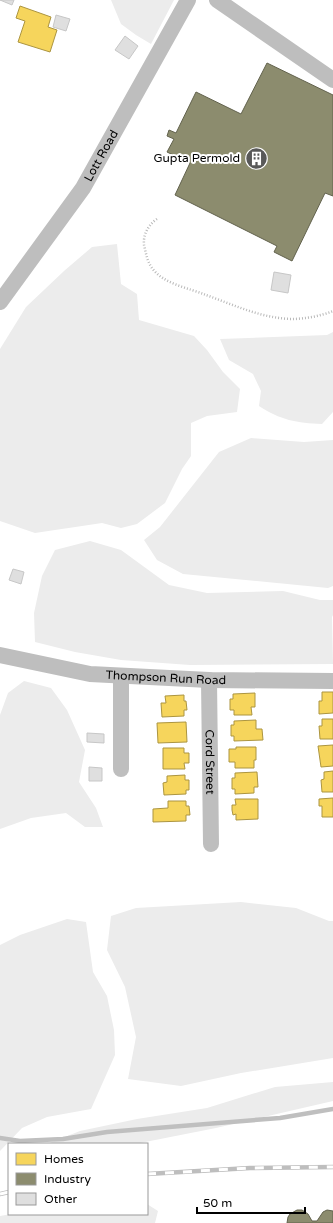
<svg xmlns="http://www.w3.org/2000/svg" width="333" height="1223" font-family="'Varela Round',sans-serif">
<rect width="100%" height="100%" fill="#fff"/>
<!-- green -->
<path fill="#ececec" d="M111 0H174L151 44 136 35 121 24Z
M117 244 121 284 137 294 139 320 194 336 207 350 223 372 240 389 237 412 207 416 191 423V456L182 469 165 503 137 524 121 528 102 523 35 533 0 521V349L26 307 64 271 92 247Z
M333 332V412L322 424C297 423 280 420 259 406L261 391 253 374 229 360 220 339 327 335Z
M251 438 304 442 333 440V586L328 588 183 574 157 560 144 540 160 527 219 452Z
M90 541 121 550 169 585 207 593 283 591 320 600H333V615L332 617 333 664 190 665 121 660 75 652 35 642 34 613 42 576 55 550Z
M24 681 51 688 67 710 85 750 79 782 96 808 103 827H85L66 813 31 818 0 829V715L8 693Z
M241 902 296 908 329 921H333V1058L241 1073 181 1086 128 1079 136 1037 125 987 107 950 111 916 136 908Z
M67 919 86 922 93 972 107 996 114 1030 115 1055 91 1109 47 1117 22 1128 0 1151V945L20 935Z
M333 1082V1101L216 1128 135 1144H47L80 1131 137 1119 207 1108 275 1087Z
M147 1204 158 1211 155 1223H0V1216L11 1214H147Z"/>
<!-- homes -->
<path fill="#f6d55c" stroke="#ac9540" d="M20 6 51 17 48 27 57 30 50 52 18 42 25 21 16 18Z
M322 692H333V713L319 714V701H322Z
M255 693V707H251L252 715H234V710H230V699H233V694Z
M184 695V701H186L187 710H184V716L162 717 161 703H166L165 696Z
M322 719H333V739H320L319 726H322Z
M256 720V729H262L263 740 234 741V736H231V725H234V721Z
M186 722 187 742 158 743 157 723Z
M333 745V766L321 767 318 746Z
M236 747H256V760H254V768H235V762H229V749H236Z
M163 748H184V753H189V763H184L185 769H163Z
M333 771V792H322L321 780 324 779V772Z
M257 772 258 787H254V793L235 794V789H232V778H235V773Z
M185 775V780H189V790H186V794L164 795 163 783 167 782V776Z
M333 798V817H322V806H319V799Z
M235 799H258V819L236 820V814L233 815 232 810V805H236Z
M168 801H186V806H189L190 815H186V821L153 822V809L168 808Z"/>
<!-- industry -->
<path fill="#8c8c6e" stroke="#62624d" d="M267 63 333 95V196L325 193 292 261 274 252 277 246 175 195 190 163 167 152 174 139 167 136 169 130 176 133 196 92 241 114Z
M297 1210H302L308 1214 312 1221H317L323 1212 327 1210 333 1211V1223H287L288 1217 290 1214Z"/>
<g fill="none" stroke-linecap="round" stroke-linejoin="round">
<!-- stream -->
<path stroke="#bfbfbf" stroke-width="4.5" d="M0 1138 20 1141 63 1139 107 1132 280 1118 333 1109"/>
</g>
<!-- building -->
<path fill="#dfdfdf" stroke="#c7c7c7" d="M0 0H14L12 5Z
M56 15 70 19 66 31 53 27Z
M125 36 138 46 129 59 115 50Z
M274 272 291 275 288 293 271 290Z
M13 569 24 572 21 584 9 580Z
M87 733 104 734V743L87 742Z
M89 767 102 768V781H89Z"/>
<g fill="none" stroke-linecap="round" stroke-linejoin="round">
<!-- path -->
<path stroke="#b9b9b9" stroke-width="2.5" stroke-dasharray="1 2" stroke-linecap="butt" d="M157 219C148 225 143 235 144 245 146 253 147 261 152 268 163 284 189 288 206 295 234 305 261 318 291 319 305 319 321 316 333 311"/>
<!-- minor -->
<g stroke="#bebebe" stroke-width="16">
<path d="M217 0 333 80"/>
<path id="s1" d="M0 302 83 188 188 0"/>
<path id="s2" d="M0 655 90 674 209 680 333 681"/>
<path id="s3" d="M209 680 211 844"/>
<path d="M121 769V676"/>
</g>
<defs>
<path id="rail" d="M147 1174 250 1168 333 1167
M0 1194 9 1192"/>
</defs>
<!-- rail casing -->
<use href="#rail" stroke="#bebebe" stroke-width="4.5"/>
<!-- rail -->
<use href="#rail" stroke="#fff" stroke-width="3" stroke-dasharray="9" stroke-linecap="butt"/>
</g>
<!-- icons -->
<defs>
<symbol id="building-disc" viewBox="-11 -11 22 22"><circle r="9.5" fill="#595959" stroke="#fff"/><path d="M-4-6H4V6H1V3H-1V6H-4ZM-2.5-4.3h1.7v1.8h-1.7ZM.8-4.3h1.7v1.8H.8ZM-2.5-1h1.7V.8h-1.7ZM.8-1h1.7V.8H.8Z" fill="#fff"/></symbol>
</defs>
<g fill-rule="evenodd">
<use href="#building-disc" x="244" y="146" width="25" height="25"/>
</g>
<g text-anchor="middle" stroke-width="4" stroke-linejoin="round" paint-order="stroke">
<!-- street labels -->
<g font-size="12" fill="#000" stroke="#fff">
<text dy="4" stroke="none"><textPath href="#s1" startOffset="178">Lott Road</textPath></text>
<text dy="4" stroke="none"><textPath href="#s2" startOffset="168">Thompson Run Road</textPath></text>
<text dy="4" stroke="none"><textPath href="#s3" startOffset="82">Cord Street</textPath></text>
</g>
<!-- poi labels -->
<g font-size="12" fill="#000" stroke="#fff" text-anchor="end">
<text x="240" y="162">Gupta Permold</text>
</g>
</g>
<!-- legend -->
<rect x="8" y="1143" width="140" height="72" fill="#ffffff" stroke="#999999"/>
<rect x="16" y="1153" width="20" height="12" fill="#f6d55c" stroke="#999999"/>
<text x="44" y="1163" font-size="12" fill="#000000">Homes</text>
<rect x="16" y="1173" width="20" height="12" fill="#8c8c6e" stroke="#999999"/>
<text x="44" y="1183" font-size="12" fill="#000000">Industry</text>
<rect x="16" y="1193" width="20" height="12" fill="#dfdfdf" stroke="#999999"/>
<text x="44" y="1203" font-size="12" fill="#000000">Other</text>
<!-- scale -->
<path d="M197 1207v6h108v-6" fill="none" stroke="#000000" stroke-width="2"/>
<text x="203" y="1207" font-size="12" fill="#000000" stroke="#ffffff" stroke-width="3" paint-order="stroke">50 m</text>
</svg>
